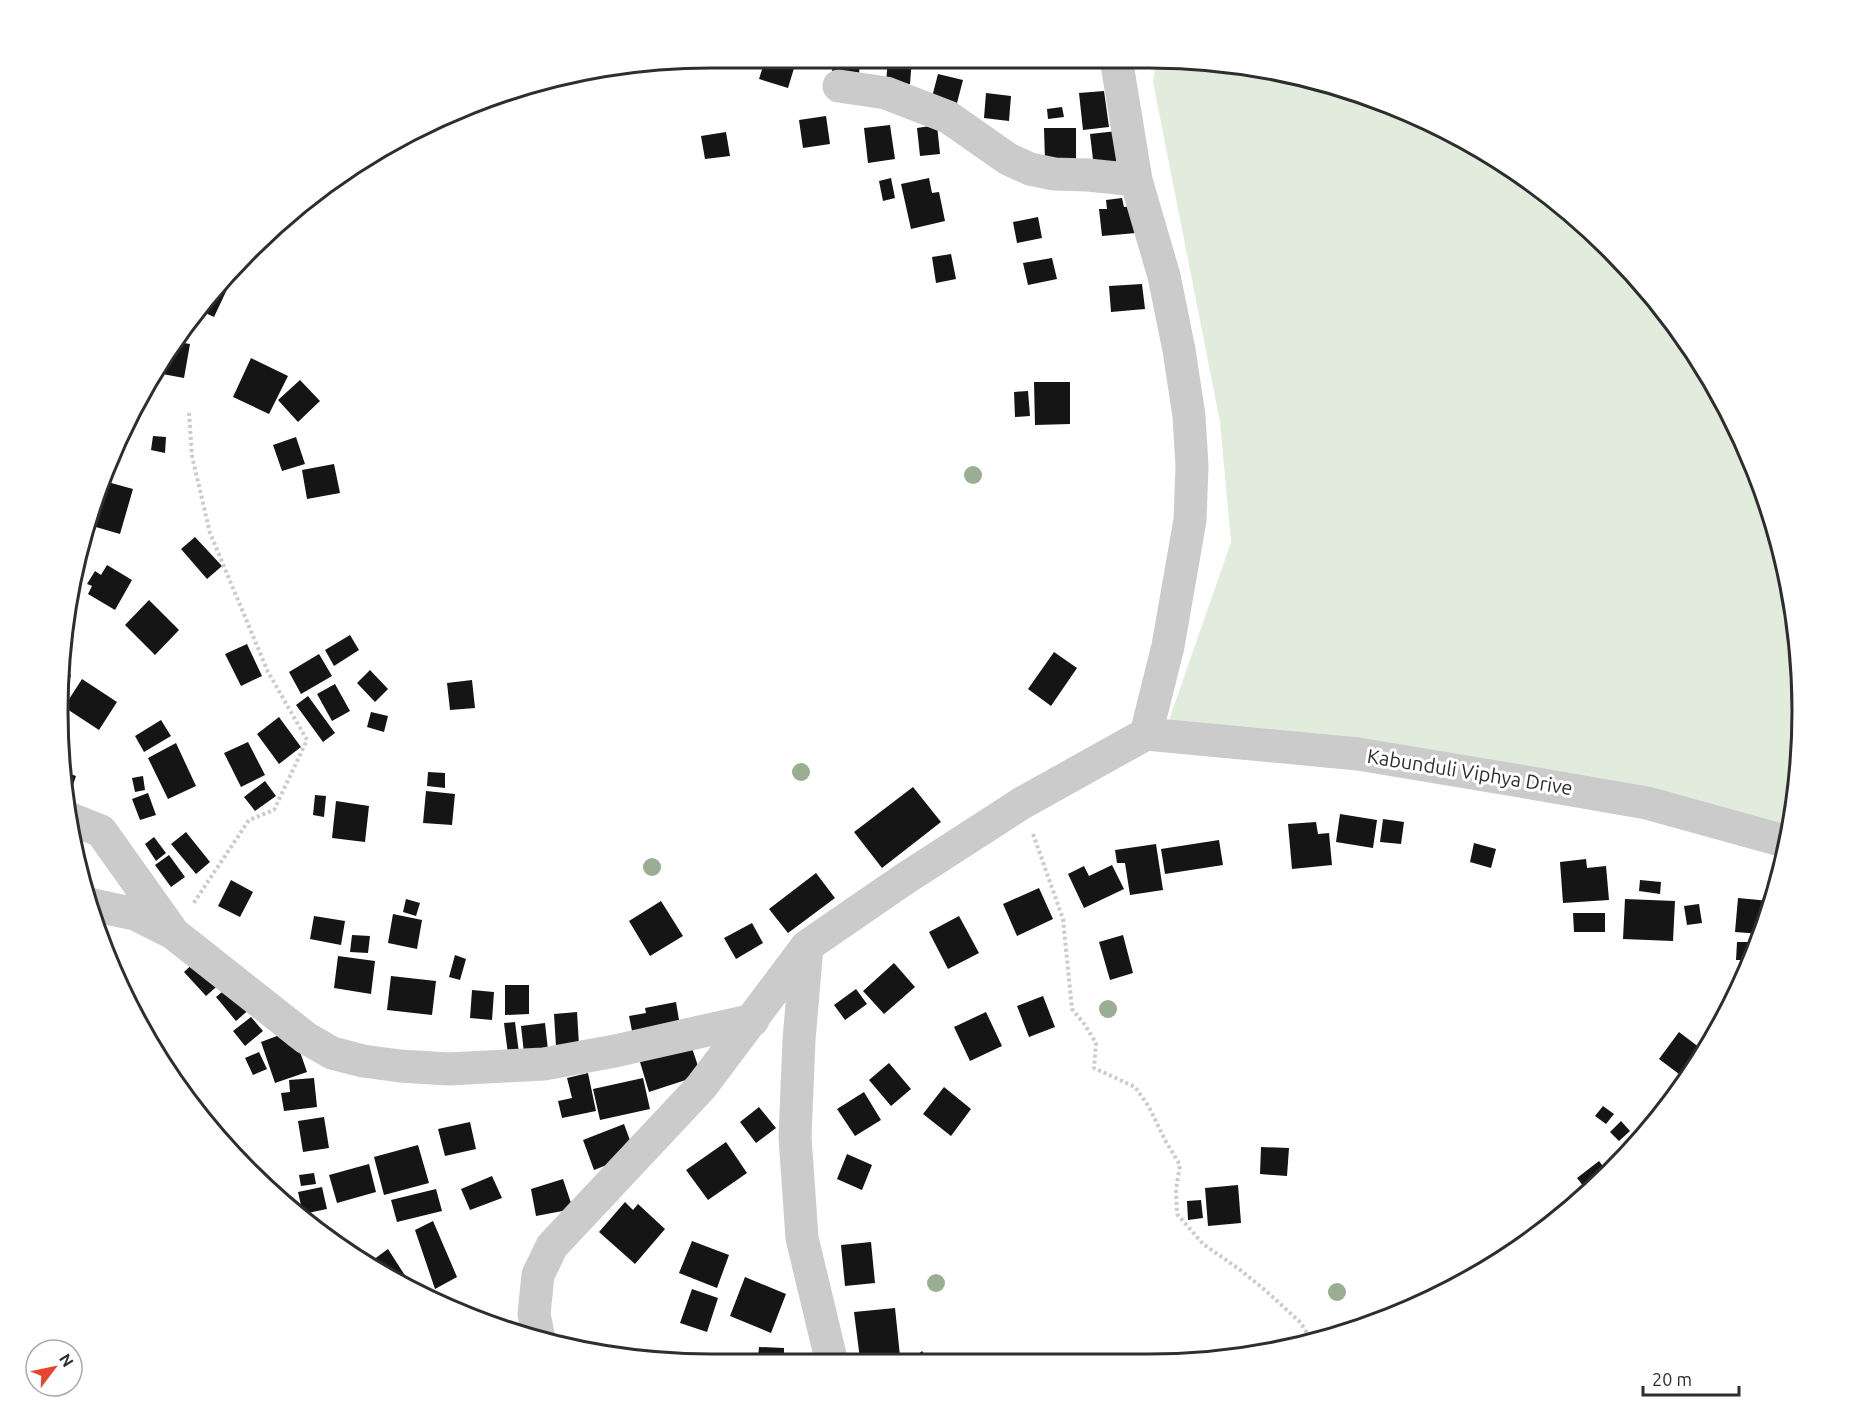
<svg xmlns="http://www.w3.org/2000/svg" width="1859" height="1422" font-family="Ubuntu,sans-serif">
<rect width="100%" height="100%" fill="#fff"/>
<!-- green -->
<path fill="#e1ecdc" d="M1156 58H1190L1318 79 1437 124 1512 167 1610 248 1692 347 1752 460 1789 583 1802 711 1789 840 1167 726 1231 542 1220 422 1153 82Z"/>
<!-- building -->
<path fill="#151515" d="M766 57 795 65 788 88 759 79Z
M833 57H860L859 75 832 74Z
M888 58H912L910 84 886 83Z
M938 74 963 80 957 103 932 97Z
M1104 91 1109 127 1083 130 1079 93Z
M986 93 1011 96 1009 121 984 118Z
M1062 107 1064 117 1048 119 1047 109Z
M826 116 830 144 803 148 799 120Z
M890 125 895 159 868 163 864 128Z
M937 125 940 154 920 156 917 128Z
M1044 128H1076V160H1045Z
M1117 131 1121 165 1094 168 1090 134Z
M726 132 730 156 705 159 701 136Z
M891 178 895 198 883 201 879 181Z
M929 178 932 193 939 192 945 221 911 229 901 184Z
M1122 198 1124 207 1133 206 1136 233 1102 236 1099 209H1107L1106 200Z
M1038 217 1042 238 1017 243 1013 222Z
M951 254 956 279 936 283 932 257Z
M1052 258 1057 279 1028 285 1023 263Z
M222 277 231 281 214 317 199 310Z
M1142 284 1145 309 1111 312 1109 286Z
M178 342 190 344 184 378 157 373Z
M251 358 288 376 269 414 233 397Z
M300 380 320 401 298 422 278 400Z
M1034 382H1070V424L1035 425Z
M1028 391 1030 416 1015 417 1014 392Z
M153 436 166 437 165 453 151 450Z
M296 437 305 464 282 471 273 445Z
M334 464 340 493 307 499 302 470Z
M104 481 133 489 120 534 89 525Z
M195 537 222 566 207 579 181 549Z
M107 565 132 580 115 610 88 594 92 586 87 584 95 571 101 575Z
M149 600 179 630 155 655 125 625Z
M350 635 359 650 334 666 325 650Z
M247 644 262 676 241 686 225 654Z
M1054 652 1077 668 1051 706 1028 689Z
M319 654 332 676 301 694 289 672Z
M370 670 388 689 375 702 357 683Z
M64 673 71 675 63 704H62Z
M82 679 117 702 99 730 64 707Z
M472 680 475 708 450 710 447 683Z
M335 684 350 711 332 721 317 694Z
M308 696 335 733 323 742 296 705Z
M371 712 388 716 384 732 367 727Z
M279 717 301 747 279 764 257 734Z
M161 720 171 736 144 752 135 736Z
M248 742 265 775 241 787 224 753Z
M176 743 196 786 168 799 148 758Z
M62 771 76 776 68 800 64 781Z
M428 772 445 773V788L427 786Z
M143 776 145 790 135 792 132 778Z
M265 781 276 796 255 811 244 797Z
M913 787 941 822 882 868 854 832Z
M426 791 455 794 452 825 423 823Z
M148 793 156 815 140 820 132 799Z
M315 795 326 796 324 817 313 815Z
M336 801 369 806 365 842 332 838Z
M1340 814 1377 820 1373 848 1336 842Z
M1383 819 1404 822 1401 844 1380 842Z
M1316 822 1318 834 1329 833 1332 865 1292 869 1288 824Z
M186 832 210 862 196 874 171 844Z
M154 837 166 853 156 861 145 844Z
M1219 840 1223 865 1165 874 1161 849Z
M1474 843 1496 849 1491 868 1470 862Z
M1156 844 1163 890 1130 895 1125 863H1117L1115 850Z
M169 855 185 877 171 887 155 865Z
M1586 859 1587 868 1606 866 1609 900 1563 903 1560 862Z
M1112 865 1124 889 1084 908 1068 874 1084 866 1089 876Z
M816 873 835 898 788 933 769 909Z
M231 880 253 892 240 917 218 906Z
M1640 880 1661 882 1660 894 1639 891Z
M1039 888 1053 919 1017 936 1003 904Z
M1738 898 1770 901 1761 934 1735 932Z
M406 899 420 903 416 916 403 912Z
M1625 899 1675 901 1673 941 1623 939Z
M661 901 683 936 650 956 629 921Z
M1699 904 1702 923 1687 925 1684 906Z
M1573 913H1605V932H1574Z
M393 914 422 920 417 949 388 943Z
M314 916 345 921 341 945 310 939Z
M959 916 979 953 948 969 929 932Z
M752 923 763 943 736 959 724 938Z
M352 935 370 936 368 953 350 952Z
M1123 935 1133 973 1110 980 1099 942Z
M1737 942H1753L1752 960H1736Z
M455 955 466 959 460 980 449 977Z
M201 956 223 981 206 996 184 972Z
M338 956 375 961 371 994 334 988Z
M894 963 915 987 884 1014 863 991Z
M391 976 436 981 432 1015 387 1010Z
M233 983 252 1007 236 1021 216 997Z
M505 985H529V1014L505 1015Z
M856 989 867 1004 845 1020 834 1005Z
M472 990 494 992 492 1020 470 1018Z
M1043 996 1055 1027 1029 1037 1017 1006Z
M676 1002 681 1032 634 1041 629 1016 646 1013 645 1008Z
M577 1012 579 1045 556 1046 554 1014Z
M986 1012 1002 1046 970 1061 954 1027Z
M251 1017 263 1031 245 1046 233 1031Z
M515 1022 519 1053 508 1054 504 1023Z
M545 1023 548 1050 524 1053 521 1026Z
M1679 1032 1704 1051 1687 1080 1659 1059Z
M285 1033 289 1046 297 1043 307 1072 275 1083 261 1042Z
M688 1036 701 1075 649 1092 637 1052Z
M259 1052 267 1069 253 1075 245 1058Z
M889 1063 911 1089 891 1106 869 1080Z
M588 1073 596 1111 562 1118 558 1101 572 1098 567 1078Z
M314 1078 317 1107 284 1111 281 1093 290 1092 289 1080Z
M643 1078 650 1109 600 1120 593 1089Z
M944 1087 971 1109 951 1136 923 1114Z
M864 1092 881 1120 855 1136 837 1109Z
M1603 1106 1614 1114 1606 1124 1595 1116Z
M759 1107 776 1128 756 1143 740 1122Z
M324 1117 329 1148 303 1152 298 1121Z
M1621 1121 1630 1131 1619 1141 1610 1132Z
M1650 1121 1652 1123 1629 1151 1625 1148Z
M470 1122 476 1149 445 1156 438 1129Z
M624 1124 635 1154 594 1170 583 1140Z
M726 1142 747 1173 708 1200 686 1170Z
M418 1145 429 1183 384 1195 374 1157Z
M1261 1147 1289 1148 1287 1176 1260 1174Z
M847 1154 872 1165 862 1190 837 1179Z
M1599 1161 1609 1174 1588 1192 1577 1178Z
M369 1164 376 1192 337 1203 329 1175Z
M314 1173 316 1184 301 1186 299 1175Z
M492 1176 502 1198 470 1210 461 1189Z
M563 1179 573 1209 536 1216 531 1189Z
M1238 1185 1241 1223 1208 1226 1205 1188Z
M322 1187 327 1209 303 1214 298 1192Z
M436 1189 442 1211 397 1222 391 1200Z
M1201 1200 1203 1218 1188 1220 1187 1201Z
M625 1202 633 1210 638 1204 665 1229 635 1264 599 1232Z
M433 1221 457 1277 435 1289 415 1230Z
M692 1241 729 1255 717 1288 679 1273Z
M871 1242 875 1283 845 1286 841 1245Z
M388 1249 413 1288 411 1290 384 1277 366 1265Z
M745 1277 786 1294 771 1333 730 1316Z
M692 1289 718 1298 707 1332 680 1323Z
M895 1308 900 1356 860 1359 854 1312Z
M591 1342 598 1353 580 1349Z
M759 1347 784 1348V1359H758Z
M922 1351 928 1359H912Z"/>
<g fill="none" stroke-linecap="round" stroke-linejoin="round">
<!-- path -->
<path stroke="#cbcbcb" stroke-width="4" stroke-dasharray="3 3" stroke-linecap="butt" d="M189 413 192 456 210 533 268 672 307 740 274 810 249 820 193 904
M1033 834 1063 919 1072 1009 1085 1025 1096 1043 1094 1068 1135 1087 1149 1107 1165 1140 1180 1165 1176 1189 1177 1214 1203 1244 1239 1269 1265 1290 1300 1322 1311 1339"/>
<!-- minor -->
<path stroke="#cbcbcb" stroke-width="33" d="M839 86 886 93 948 117 1008 159 1030 169 1054 174 1088 175 1136 180
M1146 734 1358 754 1520 781 1647 803 1788 842
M71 819 101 831 172 931
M88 904 135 914 173 933 306 1038 332 1053 363 1061 400 1066 449 1069 544 1064 615 1051 753 1020
M807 946 799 1040 795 1137 802 1238 831 1359
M539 1339 534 1314 538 1275 552 1246 701 1087 807 946 906 878 1022 803 1146 734 1168 646 1190 520 1192 466 1189 416 1179 350 1164 276 1136 180 1116 58"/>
</g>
<!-- trees -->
<g fill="#9aae93">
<circle cx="973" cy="475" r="9"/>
<circle cx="801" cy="772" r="9"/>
<circle cx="652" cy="867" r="9"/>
<circle cx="1108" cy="1009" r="9"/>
<circle cx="936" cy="1283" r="9"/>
<circle cx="1337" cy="1292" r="9"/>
</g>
<g text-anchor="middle" stroke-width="6" stroke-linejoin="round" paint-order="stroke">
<!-- street labels -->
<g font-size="20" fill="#2e2e2e" stroke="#fff">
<text transform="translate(1470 772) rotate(9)" y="7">Kabunduli Viphya Drive</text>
</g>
</g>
<!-- crop -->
<path d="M0 0H1859V1422H0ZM711 68H1149A643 643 0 0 1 1792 711V711A643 643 0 0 1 1149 1354H711A643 643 0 0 1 68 711V711A643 643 0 0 1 711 68Z" fill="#fff" fill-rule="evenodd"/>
<path fill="none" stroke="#2e2e2e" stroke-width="3" d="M711 68H1149A643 643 0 0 1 1792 711V711A643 643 0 0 1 1149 1354H711A643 643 0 0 1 68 711V711A643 643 0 0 1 711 68Z"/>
<!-- north arrow -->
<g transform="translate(54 1368) rotate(58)"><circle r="28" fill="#ffffff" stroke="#ababab" stroke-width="1.5"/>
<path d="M0-4.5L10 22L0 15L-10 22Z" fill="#e8452d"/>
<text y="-9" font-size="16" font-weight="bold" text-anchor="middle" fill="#2e2e2e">N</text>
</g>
<!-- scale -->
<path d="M1643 1386v9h96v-9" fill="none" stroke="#2e2e2e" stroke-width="3"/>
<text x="1652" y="1386" font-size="18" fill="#2e2e2e" stroke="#ffffff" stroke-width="4.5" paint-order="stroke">20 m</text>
</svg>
